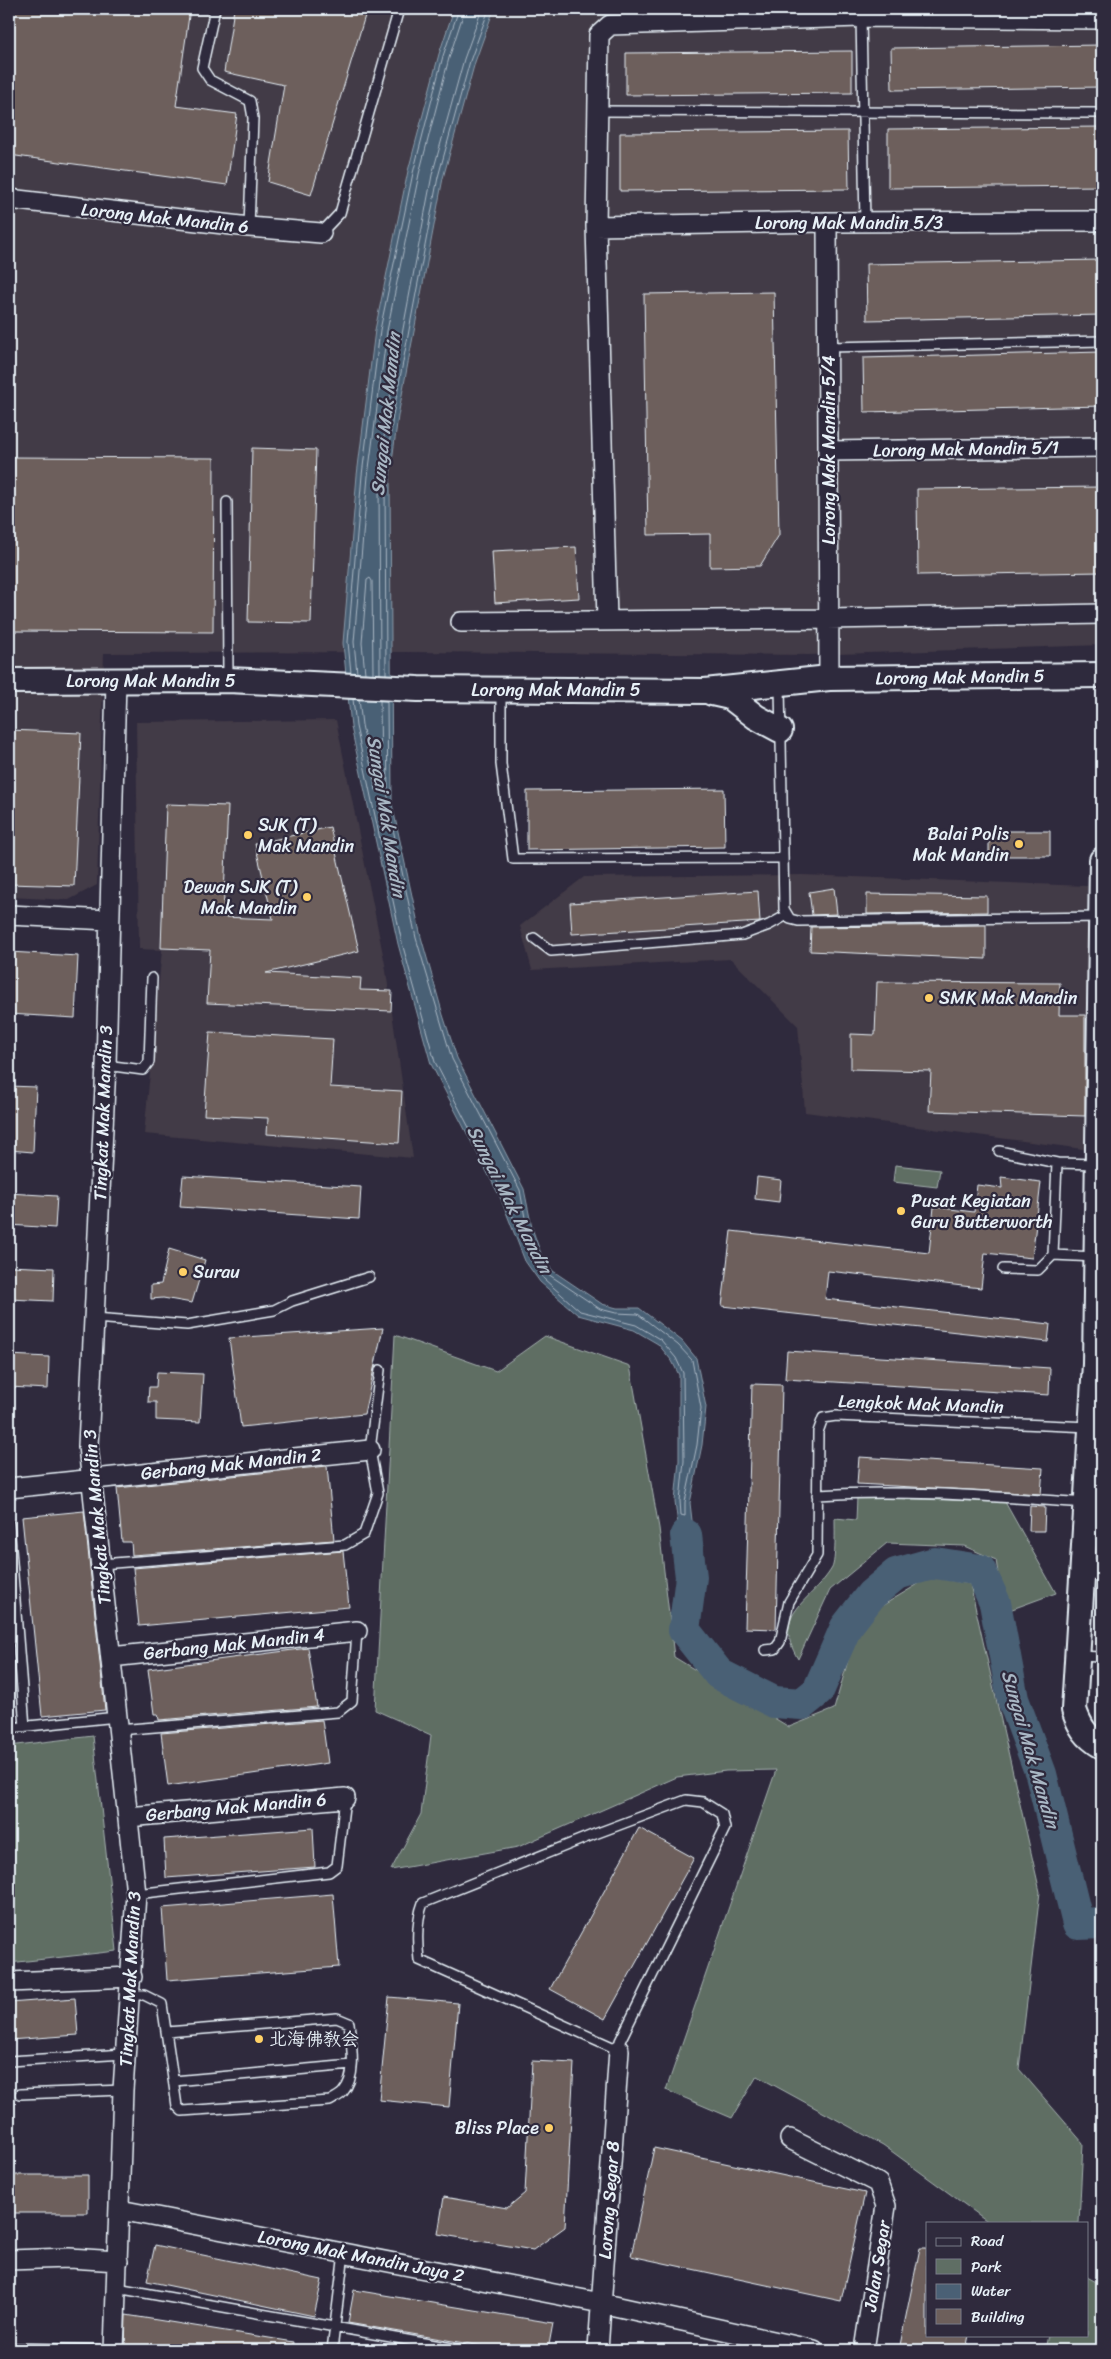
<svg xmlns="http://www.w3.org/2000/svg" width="1111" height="2359" font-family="Sriracha,'LXGW WenKai TC',sans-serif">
<rect width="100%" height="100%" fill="#2f2a3d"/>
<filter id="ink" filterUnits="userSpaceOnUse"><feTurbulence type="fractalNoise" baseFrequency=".02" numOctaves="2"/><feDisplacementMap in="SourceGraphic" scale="10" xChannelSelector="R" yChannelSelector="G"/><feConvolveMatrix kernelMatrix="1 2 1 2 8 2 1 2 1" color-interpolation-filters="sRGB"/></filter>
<g filter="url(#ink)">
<!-- built -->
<path fill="#423a46" d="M9 9H1102V645L809 655 401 652 104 653 97 885 69 900 9 897Z
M336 720 385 964 413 1158 144 1134 162 950 139 949 136 722Z
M802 875 1087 886 1090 1150 805 1112 798 1026 731 959 532 970 520 926 584 877Z"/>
<!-- green -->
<path fill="#5f6e64" stroke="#a4b0ae" d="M895 1165 940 1170 937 1187 893 1182Z
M395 1335 496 1371 545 1336 630 1366 659 1528 674 1657 789 1727 834 1709 860 1619 930 1577 970 1584 1040 1892 1019 2069 1083 2143 1079 2223H990L883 2145 757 2076 732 2118 666 2090 776 1770 726 1771 677 1777 518 1847 391 1870 421 1814 431 1735 375 1710Z
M857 1497 1005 1502 1056 1593 1004 1612 996 1560 964 1546 887 1543 830 1590 798 1659C770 1612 812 1602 832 1568 836 1560 835 1529 835 1518L856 1520Z
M93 1736 117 1951 9 1963V1746Z
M1087 2277 1102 2285V2350H1045L1048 2335H1087Z"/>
<!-- water -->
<path fill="#4a6075" stroke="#899aa9" d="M454 9H494L475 62 443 178 398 416 390 476 392 804 421 937 443 1015 457 1058 524 1189 532 1228 542 1257 553 1271 602 1304 617 1308H639L682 1341 696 1358 706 1407 702 1445 690 1503 696 1555 691 1577 682 1557 675 1501 679 1461V1375L672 1361 658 1344 634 1330 578 1315 540 1282 525 1261 501 1199 431 1064 398 944 351 727 343 643 357 475 375 330 408 171 439 54Z"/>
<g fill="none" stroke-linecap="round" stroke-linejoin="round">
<!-- shore -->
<path stroke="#a9b7c4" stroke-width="1" d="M351 673 348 642 362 475 380 330 413 173 443 56 459 9
M357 673 354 642 368 476 387 331 419 174 449 58 465 9
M365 673 362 643 367 580 370 578 372 581 373 674
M380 674 379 477 387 414 432 175 464 59 482 9
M386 674 385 477 393 415 438 177 470 61 489 9
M353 699 356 726 402 943 435 1062 505 1197 530 1259 544 1279 580 1311 636 1325 661 1340 676 1358 683 1373 684 1461 680 1501 681 1515 685 1516V1502L697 1445 701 1408 692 1360 678 1345 638 1314 616 1313 600 1309 548 1274 537 1259 527 1229 520 1190 452 1059 416 938 388 805 387 701
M359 699 362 725 376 790 379 792 381 789 380 700"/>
<!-- river -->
<path stroke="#4a6075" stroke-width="32" d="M686 1535 691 1577 684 1630 719 1674 774 1702 802 1704 818 1691 846 1627 871 1595 896 1574 935 1563 980 1570 995 1603 1013 1699 1041 1774 1078 1924 1102 1923"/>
</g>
<!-- building -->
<path fill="#6d5f5b" stroke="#e8f1f8" d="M9 9H190L176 106 237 114 227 185 9 155Z
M234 9H367L311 195 268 182 284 85 224 72Z
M1102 45V87L892 90 891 48Z
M852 51V93L626 95V53Z
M1102 127V186L888 188V129Z
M848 131 849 189 620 191V133Z
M1102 260V315L867 320 866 264Z
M774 292 779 535 760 566 710 567V534L648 535 644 294Z
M1102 352V406L864 412 863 358Z
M252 448 316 450 311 623 248 622Z
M9 457 214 458 213 632 9 631Z
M1102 487V572L918 575 917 489Z
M576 547 579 598 495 603 492 551Z
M9 730 81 733 74 886 9 884Z
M724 789 725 847 527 850V791Z
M166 804 228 806 223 917 273 919 255 844 330 827 359 951 266 973 361 978 360 990 392 991 391 1011 207 1003 210 950 161 948Z
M989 831H1050V856H989Z
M834 888 837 914 812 915 809 892Z
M758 891 760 922 572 934 570 903Z
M867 894 987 896V912L867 914Z
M986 925V959L810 951 811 927Z
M9 952 78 956 75 1018 9 1014Z
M877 982 1060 983 1059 1015H1085V1116L929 1111 931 1071 851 1069V1034L875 1035Z
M210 1032 333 1039 330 1087 402 1091 399 1143 267 1134 268 1118 204 1115Z
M9 1086 36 1087 33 1152 9 1150Z
M183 1176 361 1187 359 1219 180 1207Z
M757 1177 781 1180 779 1202 755 1199Z
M1001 1177 1041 1182 1032 1258 985 1253 981 1288 828 1271 825 1299 1050 1324 1048 1342 722 1306 731 1231 929 1253 934 1207 974 1212 977 1185 1002 1188Z
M9 1193 57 1196 55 1228 9 1225Z
M169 1249 205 1260 192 1303 163 1298 151 1299V1285L161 1284Z
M9 1266 54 1268 53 1301 9 1299Z
M383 1328 364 1414 241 1427 229 1338Z
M787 1351 1050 1368 1049 1395 785 1379Z
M9 1355 49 1357 48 1389 9 1387Z
M157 1372 203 1374 200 1422 156 1420V1402H148L149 1387H156Z
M752 1384 782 1385 776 1629 745 1628Z
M859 1457 1043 1468 1041 1494 857 1484Z
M327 1466 334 1540 132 1555 131 1542H122L117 1488Z
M1030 1506 1045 1507 1044 1531H1029Z
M84 1511 105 1710 42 1716 22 1517Z
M343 1551 349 1607 139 1626 133 1568Z
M308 1648 317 1707 159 1720 158 1714H154L148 1669Z
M322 1720 328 1763 168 1786 161 1733Z
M313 1828 315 1867 166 1878 164 1839Z
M639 1828 694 1858 605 2019 550 1989Z
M333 1894 339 1967 167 1980 162 1908Z
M389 1997 458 2003 449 2107 379 2100Z
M75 1998 78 2035 9 2040V2003Z
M532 2061 574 2063 565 2227 533 2250 438 2234 444 2197 507 2208 525 2193Z
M654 2148 865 2193 841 2301 631 2256Z
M9 2175H88V2213H9Z
M155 2245 322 2280 314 2316 147 2281Z
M920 2248H927V2335H969L966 2350H899Z
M354 2290 553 2323 548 2350H505L348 2323Z
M126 2315 294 2342 293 2350H125Z"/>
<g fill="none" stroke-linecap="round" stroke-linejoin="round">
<defs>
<path id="service" d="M215 9 202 68 210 80 250 101 253 118 249 227
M861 17 865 223
M597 111 1102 113
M321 233 340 213 399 9
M829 347 1102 341
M227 502 228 680
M780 685 784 909 790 919 798 921 1101 917
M501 691V764L513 859 783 858
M534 938 551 951 742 935 769 925 787 915
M106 1065 143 1070 149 1062 152 978
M999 1151 1057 1163 1053 1255
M1057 1163 1097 1164
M1003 1269 1038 1270 1053 1255 1096 1257
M94 1318 187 1325 274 1310 292 1301 369 1277
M817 1495C907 1489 997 1497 1086 1503
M9 1524 25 1727
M101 1564 345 1545 364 1534 378 1493 370 1450 380 1370
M765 1650 775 1649 780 1642 789 1602 817 1555 818 1432 823 1418 836 1416 1090 1427
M1077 1656 1102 1657
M9 1728 117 1717
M118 1730 338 1712 352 1701 357 1631
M686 1800 703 1802 722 1814 725 1828 620 2041 619 2050 419 1960C417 1942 416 1921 423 1903L595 1834Z
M136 1894 329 1872 337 1866 345 1798
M130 1995H144L162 2004 177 2106 182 2111 330 2101C334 2098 340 2096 343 2092 358 2075 351 2043 349 2023L337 2018 167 2032
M9 2061 125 2054
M174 2081 352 2065
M20 2094 123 2090
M117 2288 463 2350
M9 2348 111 2350
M332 2350 344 2253"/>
<path id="minor" d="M9 199 249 227 321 233
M827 222 829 678
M596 226 827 222 1102 221
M829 451 1102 447
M607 620 596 226 599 35 610 25 861 17 1102 19
M461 622 828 619 1102 614
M9 915 109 920
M9 1488 370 1450
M1082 1569H1102
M111 1657 357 1631
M128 1817 345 1798
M9 1982 132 1977
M790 2139 878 2183 886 2206 864 2350
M120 2210 601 2303 814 2350
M9 2260 69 2258 118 2261
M114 2350 123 2090 136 1894 88 1446 106 1065 116 681
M598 2350 619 2050"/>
<path id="tertiary" d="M9 681 228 680 418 689 705 691 829 678 1102 675
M712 693 730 697 756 717 780 730
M1102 860 1095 1364 1074 1710C1080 1727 1086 1737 1102 1746"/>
</defs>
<!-- service casing -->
<use href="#service" stroke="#e8f1f8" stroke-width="12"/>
<!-- minor casing -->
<use href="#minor" stroke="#e8f1f8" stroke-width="22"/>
<!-- tertiary casing -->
<use href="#tertiary" stroke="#e8f1f8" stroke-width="28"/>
<!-- service -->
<use href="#service" stroke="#2f2a3d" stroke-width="9"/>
<!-- minor -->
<use href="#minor" stroke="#2f2a3d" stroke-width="19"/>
<!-- tertiary -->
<use href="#tertiary" stroke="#2f2a3d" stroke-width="24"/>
</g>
</g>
<!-- markers -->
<g fill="#ffd166" stroke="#2f2a3d" stroke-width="2">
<circle cx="248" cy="835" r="5"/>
<circle cx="1019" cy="844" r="5"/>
<circle cx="307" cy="897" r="5"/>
<circle cx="929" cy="998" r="5"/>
<circle cx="901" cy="1211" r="5"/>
<circle cx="183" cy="1272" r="5"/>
<circle cx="259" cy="2039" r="5"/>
<circle cx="549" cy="2128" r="5"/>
</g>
<g text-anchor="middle" stroke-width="4.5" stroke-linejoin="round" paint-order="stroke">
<!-- street labels -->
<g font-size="18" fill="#e8f1f8" stroke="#2f2a3d">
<text transform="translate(165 218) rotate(6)" y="6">Lorong Mak Mandin 6</text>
<text x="849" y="229">Lorong Mak Mandin 5/3</text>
<text transform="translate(966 449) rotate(-1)" y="6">Lorong Mak Mandin 5/1</text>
<text transform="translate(829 450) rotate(-90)" y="6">Lorong Mak Mandin 5/4</text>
<text transform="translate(960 677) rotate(-1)" y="6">Lorong Mak Mandin 5</text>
<text x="151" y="687">Lorong Mak Mandin 5</text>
<text x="556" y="696">Lorong Mak Mandin 5</text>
<text transform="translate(103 1113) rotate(-88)" y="6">Tingkat Mak Mandin 3</text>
<text transform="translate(921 1404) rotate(2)" y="6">Lengkok Mak Mandin</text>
<text transform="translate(231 1464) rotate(-6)" y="6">Gerbang Mak Mandin 2</text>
<text transform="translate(97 1517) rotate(-95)" y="6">Tingkat Mak Mandin 3</text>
<text transform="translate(234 1644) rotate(-6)" y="6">Gerbang Mak Mandin 4</text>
<text transform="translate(236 1807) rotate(-5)" y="6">Gerbang Mak Mandin 6</text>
<text transform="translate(130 1979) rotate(-87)" y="6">Tingkat Mak Mandin 3</text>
<text transform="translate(609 2200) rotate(-86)" y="6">Lorong Segar 8</text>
<text transform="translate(361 2256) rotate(11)" y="6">Lorong Mak Mandin Jaya 2</text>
<text transform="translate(877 2266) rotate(-81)" y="6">Jalan Segar</text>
</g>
<!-- poi labels -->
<g font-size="18" fill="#e8f1f8" stroke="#2f2a3d" text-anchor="start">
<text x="258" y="831">SJK (T)<tspan x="258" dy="21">Mak Mandin</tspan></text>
<text x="1009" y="840" text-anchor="end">Balai Polis<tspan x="1009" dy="21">Mak Mandin</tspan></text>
<text x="297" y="893" text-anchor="end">Dewan SJK (T)<tspan x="297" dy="21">Mak Mandin</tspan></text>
<text x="939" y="1004">SMK Mak Mandin</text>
<text x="911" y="1207">Pusat Kegiatan<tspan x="911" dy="21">Guru Butterworth</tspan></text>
<text x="193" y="1278">Surau</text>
<text x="269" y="2045">北海佛教会</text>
<text x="539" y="2134" text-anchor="end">Bliss Place</text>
</g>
<!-- water labels -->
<g font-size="19" font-style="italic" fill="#a9b7c4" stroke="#2f2a3d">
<text transform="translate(385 414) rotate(-84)" y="7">Sungai Mak Mandin</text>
<text transform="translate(387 816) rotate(81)" y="7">Sungai Mak Mandin</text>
<text transform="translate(510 1199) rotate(63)" y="7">Sungai Mak Mandin</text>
<text transform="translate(1031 1749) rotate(74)" y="7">Sungai Mak Mandin</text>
</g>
</g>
<!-- margin -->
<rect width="1111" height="2359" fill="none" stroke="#2f2a3d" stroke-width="30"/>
<rect x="15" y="15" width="1081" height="2329" fill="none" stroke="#e8f1f8" stroke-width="2" filter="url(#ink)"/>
<!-- legend -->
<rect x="926" y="2222" width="162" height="115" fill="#2f2a3d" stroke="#797a88"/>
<rect x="936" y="2238" width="25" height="8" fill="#2f2a3d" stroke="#797a88"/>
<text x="971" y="2246" font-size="15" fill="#e8f1f8">Road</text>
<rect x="936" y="2259" width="25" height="15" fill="#5f6e64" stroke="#797a88"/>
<text x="971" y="2272" font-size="15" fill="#e8f1f8">Park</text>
<rect x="936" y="2284" width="25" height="15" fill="#4a6075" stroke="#797a88"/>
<text x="971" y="2296" font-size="15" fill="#e8f1f8">Water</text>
<rect x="936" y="2309" width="25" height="15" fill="#6d5f5b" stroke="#797a88"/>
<text x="971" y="2322" font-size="15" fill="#e8f1f8">Building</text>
</svg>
